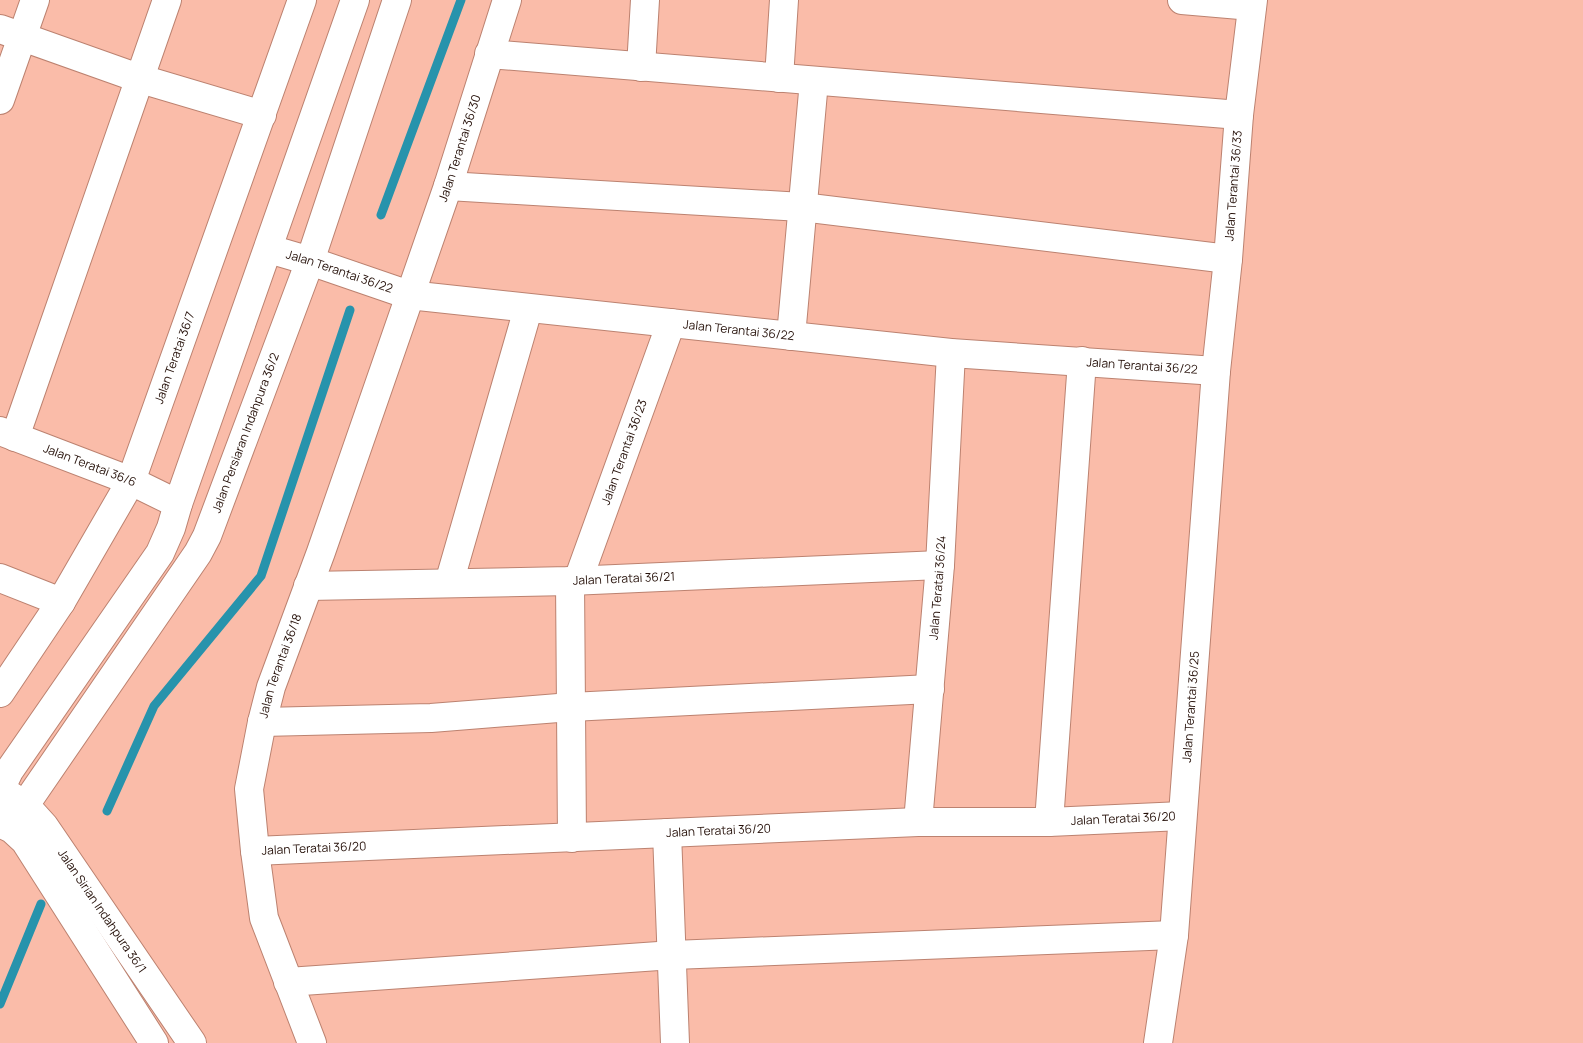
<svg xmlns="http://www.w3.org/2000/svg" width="1583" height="1043" font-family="Manrope,sans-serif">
<rect width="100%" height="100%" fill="#fabca9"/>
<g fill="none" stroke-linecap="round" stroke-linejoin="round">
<!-- stream -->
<path stroke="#2793ac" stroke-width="9" d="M381 215 461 0
M107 811 154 706 261 576 350 310
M0 1004 41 904"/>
<defs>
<g id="minor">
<path d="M1182 0 1252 6"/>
<path d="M0 29 141 79 262 115"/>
<path d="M489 54 1239 115"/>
<path d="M641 67 645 0"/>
<path d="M779 78 784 0"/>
<path d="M0 100 35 0"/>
<path d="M448 186 802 207 1228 259"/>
<path id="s1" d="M269 249 310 261 409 295 951 353 1216 371"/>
<path d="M791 336 814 81"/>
<path id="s2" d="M0 431 131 481 178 504"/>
<path d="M15 437 167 0"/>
<path d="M0 578 61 602"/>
<path id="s3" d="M578 580 671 323"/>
<path d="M570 581 572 838"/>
<path d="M449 583 528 309"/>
<path id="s4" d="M308 586 570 581 940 565"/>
<path id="s5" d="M0 693 61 602 131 481 302 0"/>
<path d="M262 722 431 718 571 707 930 689"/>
<path d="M0 790 9 771 160 553 171 528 178 504 355 0"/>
<path id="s6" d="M11 796 25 805 44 826 192 1043"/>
<path id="s7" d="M0 815 25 805 198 553 207 536 310 261 397 0"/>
<path id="s8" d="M918 822 940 565 951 353"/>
<path d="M1049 822 1082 361"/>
<path d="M0 823 12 829 25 841 154 1043"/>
<path d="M667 833 675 1043"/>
<path id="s9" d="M255 851 918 822H1049L1182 816"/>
<path d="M288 982 673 955 1174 935"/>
<path id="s10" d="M312 1043 264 918 255 851 249 789 262 722 271 687 321 552 448 186 507 0"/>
<path id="s11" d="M1158 1043 1174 935 1216 371 1228 259 1239 115 1253 0"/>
</g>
</defs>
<!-- minor casing -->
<use href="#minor" stroke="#bc8270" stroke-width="30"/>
<!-- minor -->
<use href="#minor" stroke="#fff" stroke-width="28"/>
</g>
<g text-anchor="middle" stroke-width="4" stroke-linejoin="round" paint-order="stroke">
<!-- street labels -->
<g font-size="12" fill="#251009" stroke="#fabca9">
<text dy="4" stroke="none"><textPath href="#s10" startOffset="939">Jalan Terantai 36/30</textPath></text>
<text dy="4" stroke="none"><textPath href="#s11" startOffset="861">Jalan Terantai 36/33</textPath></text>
<text dy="4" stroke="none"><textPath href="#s1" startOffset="74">Jalan Terantai 36/22</textPath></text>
<text dy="4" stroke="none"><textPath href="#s1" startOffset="479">Jalan Terantai 36/22</textPath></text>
<text dy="4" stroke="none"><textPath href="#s5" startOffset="380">Jalan Teratai 36/7</textPath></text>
<text dy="4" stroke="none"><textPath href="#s1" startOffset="884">Jalan Terantai 36/22</textPath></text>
<text dy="4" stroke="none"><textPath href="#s7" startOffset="462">Jalan Persiaran Indahpura 36/2</textPath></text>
<text dy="4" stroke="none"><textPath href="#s3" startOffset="136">Jalan Terantai 36/23</textPath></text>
<text dy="4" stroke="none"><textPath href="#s2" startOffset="96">Jalan Teratai 36/6</textPath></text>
<text dy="4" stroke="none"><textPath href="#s4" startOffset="316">Jalan Teratai 36/21</textPath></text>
<text dy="4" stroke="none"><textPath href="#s8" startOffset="235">Jalan Teratai 36/24</textPath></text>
<text dy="4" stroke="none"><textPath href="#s10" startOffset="391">Jalan Terantai 36/18</textPath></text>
<text dy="4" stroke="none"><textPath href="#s11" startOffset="338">Jalan Terantai 36/25</textPath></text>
<text dy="4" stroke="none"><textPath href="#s9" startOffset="869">Jalan Teratai 36/20</textPath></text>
<text dy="4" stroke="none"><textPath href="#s9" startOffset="464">Jalan Teratai 36/20</textPath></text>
<text dy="4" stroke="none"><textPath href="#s9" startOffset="59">Jalan Teratai 36/20</textPath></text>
<text dy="4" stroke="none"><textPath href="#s6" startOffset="148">Jalan Sirian Indahpura 36/1</textPath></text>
</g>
</g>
</svg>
